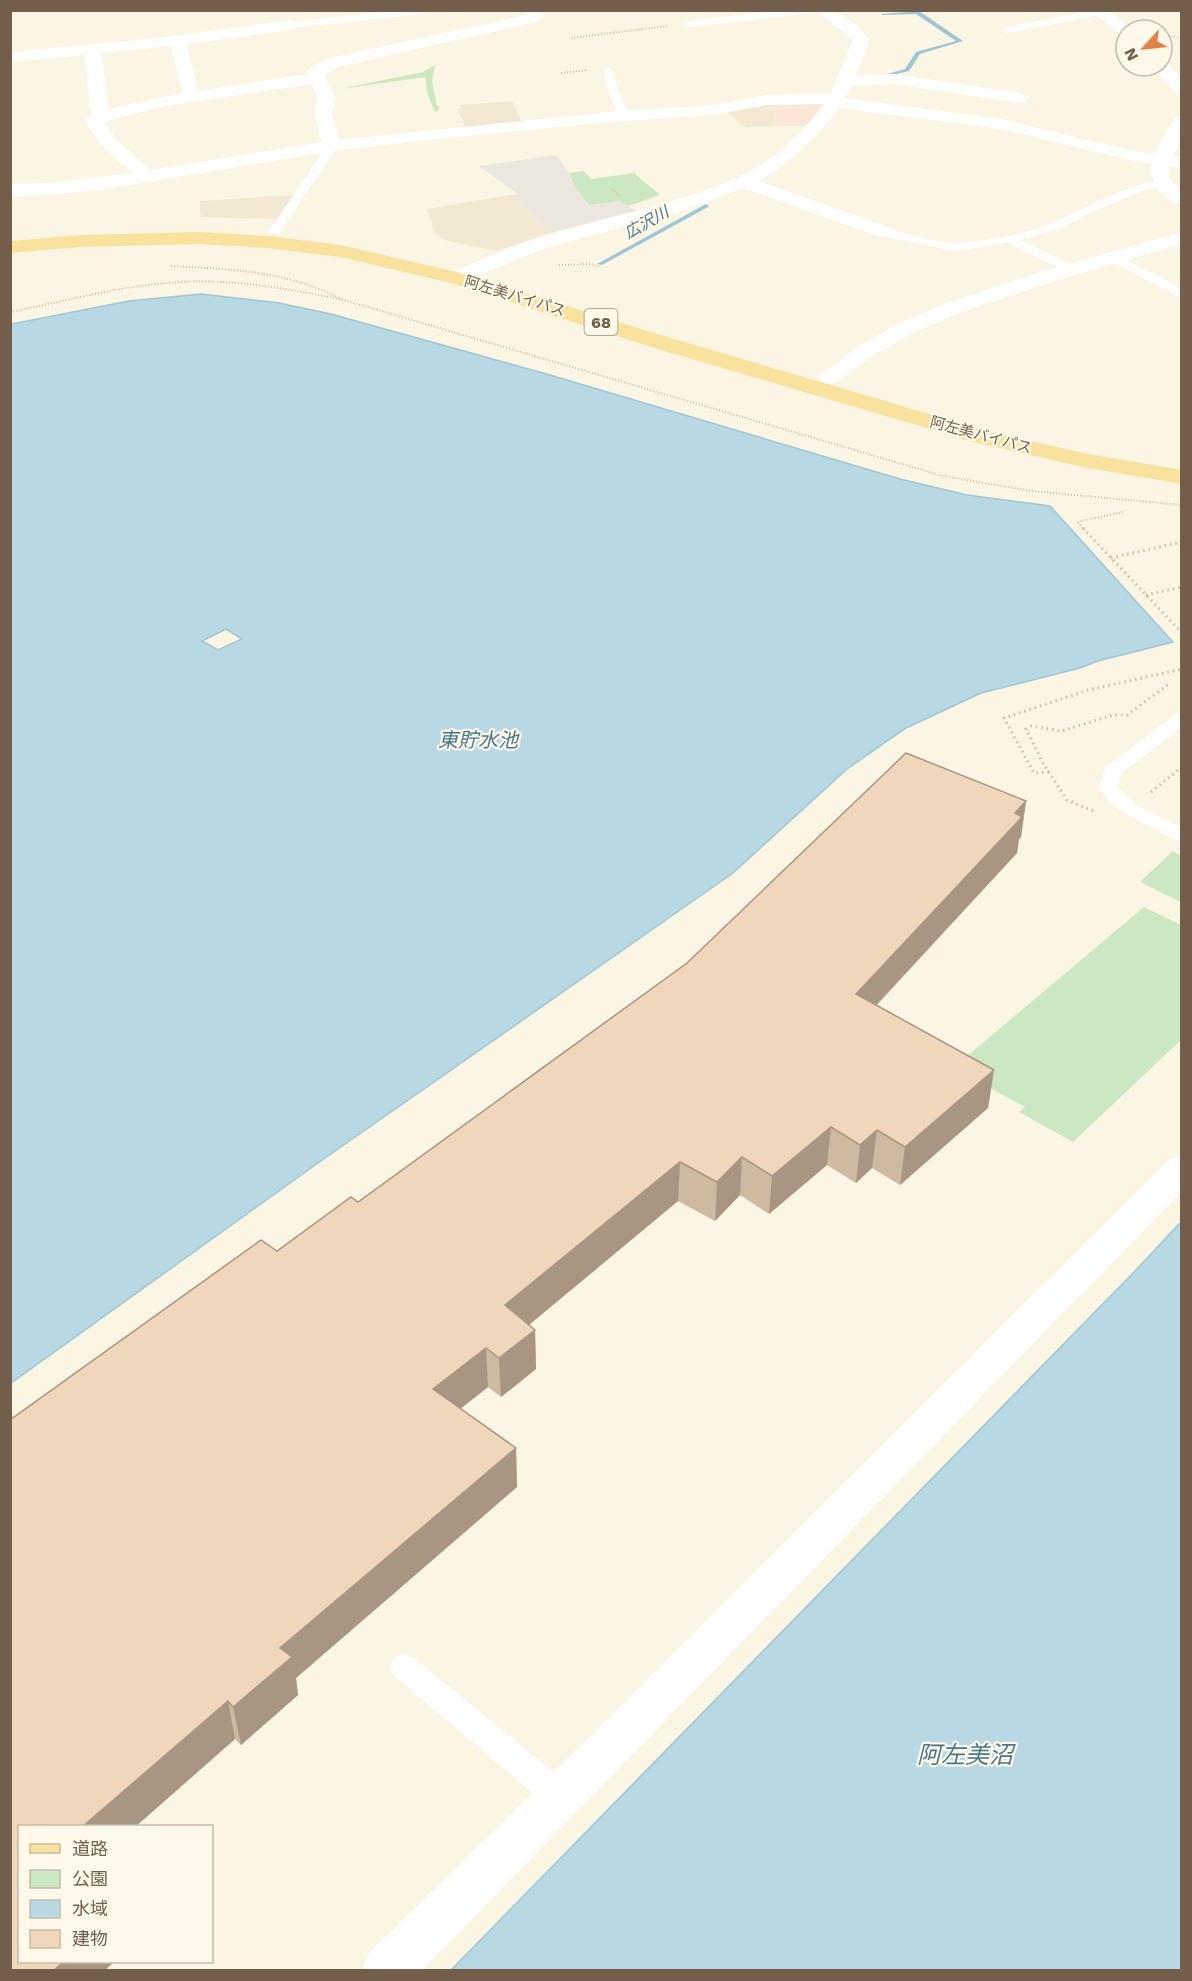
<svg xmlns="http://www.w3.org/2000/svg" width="1192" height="1981" font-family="'Work Sans','Noto Sans JP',sans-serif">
<rect width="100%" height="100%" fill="#fbf5e3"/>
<!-- residential -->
<path fill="#f3e8d2" d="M512 101 522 122 467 129 457 109 462 108 460 105Z
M747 107 776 109 773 126 747 127 742 125 727 111Z
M518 194 520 197 517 199 545 229 546 234 497 251 444 240 435 233 427 209Z
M295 195 278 219 201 217 200 212V201Z"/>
<!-- commercial -->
<path fill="#fbe7d7" d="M769 101 823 103 807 126H773L776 109 747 107Z"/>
<!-- industrial -->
<path fill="#ebe6de" d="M557 155 589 205 620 201 637 211 546 234 545 229 516 198 520 197 518 194 479 166Z"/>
<!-- green -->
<path fill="#cce8c2" d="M435 65 432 81 437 106H439L438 111 435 112 428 96 425 77 340 89 423 72Z
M584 171 591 179 634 173 660 195 628 206 620 201 589 205 575 186 569 173Z
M1173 851 1181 856V902L1140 882Z
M1144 907 1181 925V1040L1073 1142 1019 1112 1025 1107 929 1055 960 1062Z"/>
<!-- water -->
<path fill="#b8d8e4" stroke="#9fc6d5" stroke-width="1.5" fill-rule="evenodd" d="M201 294 279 303 331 314 550 375 900 479 967 495 1050 506 1173 642 1098 661 1080 668 981 693 906 728 847 769 733 873 318 1163 11 1383V324L129 301ZM226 629 242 639 218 650 202 641Z
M1181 1222V1970H451L1135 1271Z"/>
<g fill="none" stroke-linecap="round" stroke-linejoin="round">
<!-- stream -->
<path fill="#9fc6d5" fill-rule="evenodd" d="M919 11 963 41 920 54 909 71 884 77V75L905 69 916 52 956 41 916 14 883 15 881 14Z
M706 204 709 206 708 207 602 265 597 264Z"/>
<!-- path-far1 -->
<path stroke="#d4bb9f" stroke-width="2" stroke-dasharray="1 2" stroke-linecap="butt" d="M1162 35 1182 38
M571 38 667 26
M561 73 588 70
M612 189 621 197
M559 265 591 264 600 267
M171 266C231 269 287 271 341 299
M10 312C66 301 123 285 181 282 236 279 290 289 344 300L943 476 1032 491 1182 505
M1085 530 1077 522 1123 512"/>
<!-- path -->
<path stroke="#d4bb9f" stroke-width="3" stroke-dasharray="1.5 4" stroke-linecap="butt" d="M1083 528 1182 633
M1111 558 1182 542
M1146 595 1182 587
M1049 772 1034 773 1004 718 1088 690 1182 669
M1151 792 1182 767
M1093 811 1067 800 1044 765 1026 729 1031 726 1061 731 1113 715H1127L1170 683"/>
<!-- lane -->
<path fill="#fff" fill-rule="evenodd" d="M399 10 427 11 422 14 292 28 287 25 292 22Z
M781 10H817L812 13 688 27 683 24 688 21Z
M1092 10 1105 12 1100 15 1007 33 1002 30 1007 27Z
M609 68 614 71 617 88 630 116 628 118H620L607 88 604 71Z
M332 143 338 146 281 231 279 234H271L269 231 328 144Z
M1161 180 1165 181V187L1145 190 1092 212 1060 229 1020 240 1077 267 1078 270 1072 274 1007 243 954 251 887 237 881 233 887 229C907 233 935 243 955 243 980 243 1032 233 1054 222 1089 206 1122 187 1161 180Z
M1116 254 1182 289V299L1111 261 1110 258Z
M1182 713V727L1122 773 1117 787 1138 806 1182 828V843L1125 814 1108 800 1099 787 1106 767 1176 714Z
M404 1654 414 1658 572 1787 576 1797 572 1807 561 1811 550 1807 394 1676 390 1667 394 1658Z"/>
<!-- street -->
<path fill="#fff" fill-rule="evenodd" d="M523 10H539L544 17 536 22 338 67 324 75 336 98 332 113 339 140 609 112 714 105 766 95 831 93 853 40 815 10C839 10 855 20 869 40L856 75 894 74 1019 93 1025 94 1028 98 1025 102 1019 103 894 84 852 86 845 98 1001 119 1133 151 1182 157V168L1133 161 1001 129 839 108C813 141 794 159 759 181L894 229 897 233 894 237H880L743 188 689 209 549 247 457 284 450 282 447 278 450 274C498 250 548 234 600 220 660 204 723 192 774 156 794 141 809 123 825 104L766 105 714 115 609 122 417 141 332 151 106 189 49 195 10 196V184L49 183 132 173C115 157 94 142 85 119L93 114 90 110 85 55 10 62V52L158 38 292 20 300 25 292 30 187 44 198 91 307 74 309 69 326 59 526 15ZM171 46 182 93 108 109 102 53ZM312 84 318 98 314 113 322 142 150 170 115 138 104 122 165 106Z
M1182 232V244L1052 282 959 313 915 332 874 355 837 382 829 384 821 382 818 377 859 346 900 323 944 304 1037 273Z
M1182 1155V1191L422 1970H362L369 1953 544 1782 1169 1159Z"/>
<!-- secondary -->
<path fill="#fff" fill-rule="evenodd" d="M1090 10H1108L1133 30H1126V36L1120 34Z
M1162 62H1166L1182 79V94L1176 93 1152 66H1162Z
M1182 116C1182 122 1183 129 1182 135 1178 155 1154 173 1182 190V205C1172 202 1164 197 1158 189 1140 166 1162 138 1176 117Z"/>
<!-- primary -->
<path fill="#f8e29d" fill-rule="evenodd" d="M200 232 268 236 340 245 457 272 664 336 990 432 1088 454 1182 470V484L1088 468 977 443 648 346 451 283 340 257 268 248 200 244 81 247 10 253V241L81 235Z"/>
</g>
<!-- wall -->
<path fill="#ceb9a1" d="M906 753 1026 801 1021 837 1019 839 1017 853 877 1005 994 1070 988 1108 900 1185 872 1168 856 1183 827 1165 769 1214 740 1195 715 1221 678 1201 529 1325 535 1330 536 1369 501 1397 488 1387 460 1409 516 1448 517 1487 296 1678 298 1695 241 1745 235 1739 135 1827H20V1962H114L104 1971H10V1420L261 1240 277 1251 351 1197 358 1202 687 963Z"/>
<!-- shaded-wall -->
<path fill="#a89683" d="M1026 801 1021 837 1019 839 1017 853 852 1031 856 994Z
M994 1070 988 1108 900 1185 905 1147Z
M831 1127 827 1165 769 1214 772 1176Z
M877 1130 872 1168 856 1183 860 1145Z
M742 1157 740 1195 715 1221 717 1182Z
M680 1162 678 1201 506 1344 505 1305Z
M535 1330 536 1369 501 1397 499 1358Z
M486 1348 488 1387 436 1428 433 1389Z
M516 1448 517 1487 296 1678 298 1695 241 1745 233 1707 280 1648Z
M228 1701 235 1739 135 1827H82Z
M63 1962H114L104 1971H53Z"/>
<!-- building -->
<path fill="#f0d7bb" stroke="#a89683" stroke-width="1.5" d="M906 753 1026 801 1015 813 1022 817 856 994 994 1070 905 1147 877 1130 860 1145 831 1127 772 1176 742 1157 717 1182 680 1162 505 1305 535 1330 499 1358 486 1348 433 1389 516 1448 280 1648 292 1657 233 1707 228 1701 82 1827H20V1962H63L53 1971H10V1420L261 1240 277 1251 351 1197 358 1202 687 963Z"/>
<g text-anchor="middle" stroke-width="4.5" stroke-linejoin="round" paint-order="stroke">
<!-- far-street labels -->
<g font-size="15" fill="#725e4a" stroke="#fef9e9">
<text transform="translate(515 296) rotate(17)" y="5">阿左美バイパス</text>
<text transform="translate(981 435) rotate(15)" y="5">阿左美バイパス</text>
</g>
<!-- far-water labels -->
<g font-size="16" font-style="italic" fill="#48788c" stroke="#fef9e9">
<text transform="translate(646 222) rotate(-29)" y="6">広沢川</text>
</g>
<!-- shield labels -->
<rect fill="#fef9e9" stroke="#9c8c7a" stroke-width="1.5" x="584.5" y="309" width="33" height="26" rx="4.5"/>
<g font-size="16" font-weight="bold" fill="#725e4a">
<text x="601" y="328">68</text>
</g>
<!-- water labels -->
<g font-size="20" font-style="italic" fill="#48788c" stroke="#fef9e9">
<text x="478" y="747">東貯水池</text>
</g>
<!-- near-water labels -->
<g font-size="24" font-style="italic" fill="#48788c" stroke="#fef9e9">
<text x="965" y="1763">阿左美沼</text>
</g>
</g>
<!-- border -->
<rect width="1192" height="1981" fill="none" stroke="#725e4a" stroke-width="24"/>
<!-- legend -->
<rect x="18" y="1825" width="195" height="138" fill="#fef9e9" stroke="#c6bba9" stroke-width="1.5"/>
<rect x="30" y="1844" width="30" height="9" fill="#f8e29d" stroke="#c6bba9" stroke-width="1.5"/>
<text x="72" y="1855" font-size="18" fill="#725e4a">道路</text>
<rect x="30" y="1870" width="30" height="18" fill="#cce8c2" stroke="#c6bba9" stroke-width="1.5"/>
<text x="72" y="1885" font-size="18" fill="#725e4a">公園</text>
<rect x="30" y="1900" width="30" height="18" fill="#b8d8e4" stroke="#c6bba9" stroke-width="1.5"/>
<text x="72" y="1915" font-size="18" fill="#725e4a">水域</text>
<rect x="30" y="1930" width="30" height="18" fill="#f0d7bb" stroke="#c6bba9" stroke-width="1.5"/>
<text x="72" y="1945" font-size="18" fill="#725e4a">建物</text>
<!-- north arrow -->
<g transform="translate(1144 48) rotate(243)"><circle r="28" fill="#fef9e9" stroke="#c6bba9" stroke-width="1.5"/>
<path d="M0-4.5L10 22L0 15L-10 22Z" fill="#e2814c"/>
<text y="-9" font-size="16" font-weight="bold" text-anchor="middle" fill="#725e4a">N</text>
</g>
</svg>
